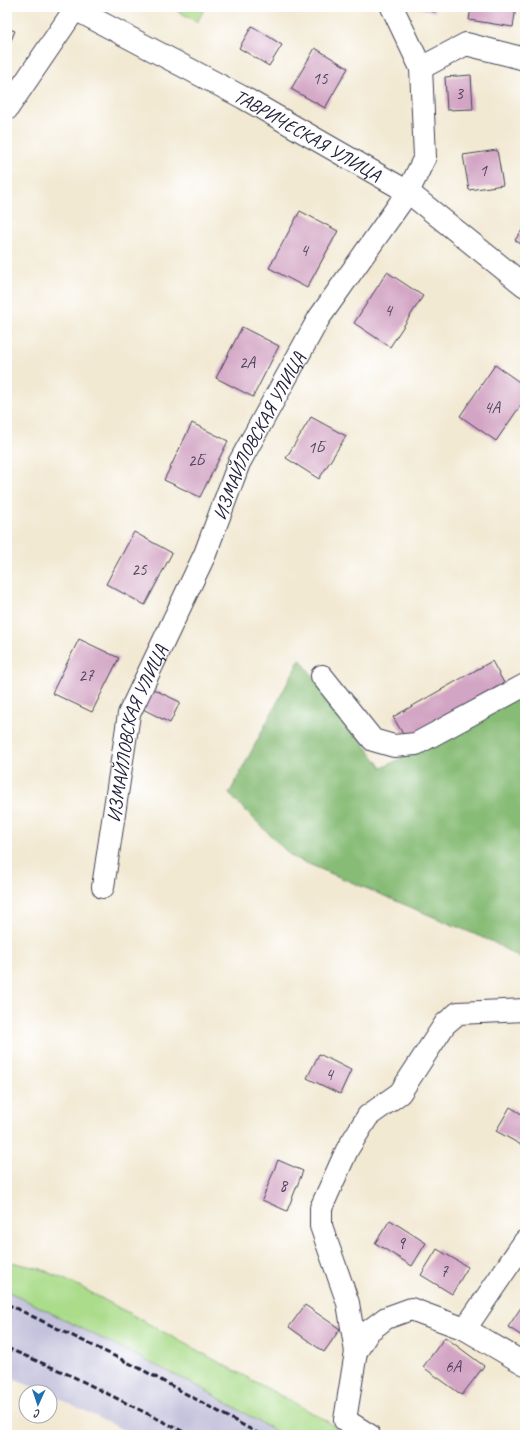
<svg xmlns="http://www.w3.org/2000/svg" width="532" height="1442" font-family="Caveat,sans-serif">
<rect width="100%" height="100%" fill="#fff"/>
<filter id="ink" filterUnits="userSpaceOnUse"><feTurbulence type="fractalNoise" baseFrequency=".025" numOctaves="2"/><feDisplacementMap in="SourceGraphic" scale="8" xChannelSelector="R" yChannelSelector="G"/><feConvolveMatrix kernelMatrix="1 2 1 2 8 2 1 2 1" color-interpolation-filters="sRGB"/></filter>
<filter id="wash" filterUnits="userSpaceOnUse"><feTurbulence type="fractalNoise" baseFrequency=".012" numOctaves="4" result="noise"/><feDisplacementMap in="SourceGraphic" scale="16" xChannelSelector="R" yChannelSelector="G"/><feGaussianBlur stdDeviation="0.9" result="paint"/><feColorMatrix in="noise" values="0 0 0 0 0 0 0 0 0 0 0 0 0 0 0 0 0 1.4 0 .05"/><feComposite in="paint" operator="in"/></filter>
<g filter="url(#wash)">
<rect width="100%" height="100%" fill="#f2e9d3"/>
<!-- industrial -->
<path fill="#c3c1db" d="M7 1278 339 1435H134L50 1394V1392H45L7 1376Z"/>
<!-- green -->
<path fill="#aadc8a" stroke="#667f62" d="M171 7H206L197 22Z
M7 1261 41 1269 77 1285 320 1417 349 1435H282L203 1389 7 1291Z"/>
<!-- forest -->
<path fill="#87bc76" stroke="#546f58" d="M300 659 382 768 525 694V961L493 942 292 857 229 794Z"/>
<g id="blocks">
<!-- building -->
<path fill="#d3a5c4" d="M414 7H436L435 12Z
M471 7H516L513 27 469 20Z
M252 26 282 45 269 66 239 48Z
M7 28 15 31 7 50Z
M315 48 348 68 325 108 291 89Z
M471 75 473 109 447 110 445 77Z
M497 150 503 185 469 190 463 155Z
M300 211 338 231 307 288 269 268Z
M525 226V247L515 240Z
M387 272 423 296 390 347 354 323Z
M242 327 279 346 253 397 216 378Z
M495 365 525 386V399L496 441 460 416Z
M311 417 346 436 319 479 286 458Z
M192 423 228 441 200 497 164 480Z
M134 532 172 553 145 605 106 584Z
M79 639 119 658 92 712 52 693Z
M492 661 504 683 406 739 393 717Z
M153 689 180 702 170 723 143 709Z
M319 1054 351 1070 340 1094 307 1078Z
M510 1107 525 1116V1147L496 1131Z
M278 1160 303 1171 287 1211 262 1200Z
M390 1220 426 1243 412 1266 375 1243Z
M437 1249 468 1267 452 1294 421 1275Z
M524 1303 525 1304V1338L508 1327Z
M305 1305 340 1329 324 1352 289 1327Z
M445 1337 484 1366 462 1395 423 1367Z"/>
</g>
</g>
<g filter="url(#ink)">
<use href="#blocks" fill-opacity="0" stroke="#414052" stroke-width="1"/>
<g fill="none" stroke-linecap="round" stroke-linejoin="round">
<defs>
<g id="minor">
<path id="s1" d="M71 7 244 98 408 192 525 286"/>
<path d="M421 68 466 44 525 59"/>
<path d="M7 109 75 9"/>
<path d="M322 676 373 740 394 746 416 744 525 685"/>
<path id="s2" d="M103 887 129 714 205 554 239 463 319 318 408 192 425 157 421 68 392 7"/>
<path d="M465 1329 525 1241"/>
<path d="M356 1352 348 1303 321 1226V1208L347 1150 368 1116 400 1093 445 1024 458 1013 525 1010"/>
<path d="M369 1435 345 1420 356 1352 369 1331 386 1318 411 1309 465 1329 525 1364"/>
</g>
</defs>
<!-- minor casing -->
<use href="#minor" stroke="#414052" stroke-width="24"/>
<!-- minor -->
<use href="#minor" stroke="#fff" stroke-width="22"/>
<!-- rail -->
<path stroke="#22223b" stroke-width="3" stroke-dasharray="6 3" stroke-linecap="butt" d="M7 1304 139 1368 261 1435
M7 1348 72 1376 190 1435"/>
</g>
</g>
<g text-anchor="middle" stroke-width="3" stroke-linejoin="round" paint-order="stroke">
<!-- number labels -->
<g font-size="17" fill="#4e435d">
<text x="320" y="84">15</text>
<text x="459" y="99">3</text>
<text x="483" y="176">1</text>
<text x="304" y="256">4</text>
<text x="388" y="316">4</text>
<text x="247" y="368">2А</text>
<text x="492" y="413">4А</text>
<text x="316" y="453">1Б</text>
<text x="196" y="466">2Б</text>
<text x="139" y="575">25</text>
<text x="86" y="681">27</text>
<text x="329" y="1080">4</text>
<text x="283" y="1191">8</text>
<text x="401" y="1249">9</text>
<text x="444" y="1277">7</text>
<text x="453" y="1372">6А</text>
</g>
<!-- street labels -->
<g font-size="19" fill="#22223b" stroke="#fff">
<text dy="7" stroke="none"><textPath href="#s1" startOffset="269">ТАВРИЧЕСКАЯ УЛИЦА</textPath></text>
<text dy="7" stroke="none"><textPath href="#s2" startOffset="482">ИЗМАЙЛОВСКАЯ УЛИЦА</textPath></text>
<text dy="7" stroke="none"><textPath href="#s2" startOffset="158">ИЗМАЙЛОВСКАЯ УЛИЦА</textPath></text>
</g>
</g>
<!-- margin -->
<rect width="532" height="1442" fill="none" stroke="#fff" stroke-width="24"/>
<!-- north arrow -->
<g transform="translate(38 1404) rotate(183)"><circle r="19" fill="#ffffff" stroke="#a7a7b1"/>
<path d="M0-3L7 15L0 10L-7 15Z" fill="#1f6fb2"/>
<text y="-6" font-size="11" font-weight="bold" text-anchor="middle" fill="#22223b">С</text>
</g>
</svg>
